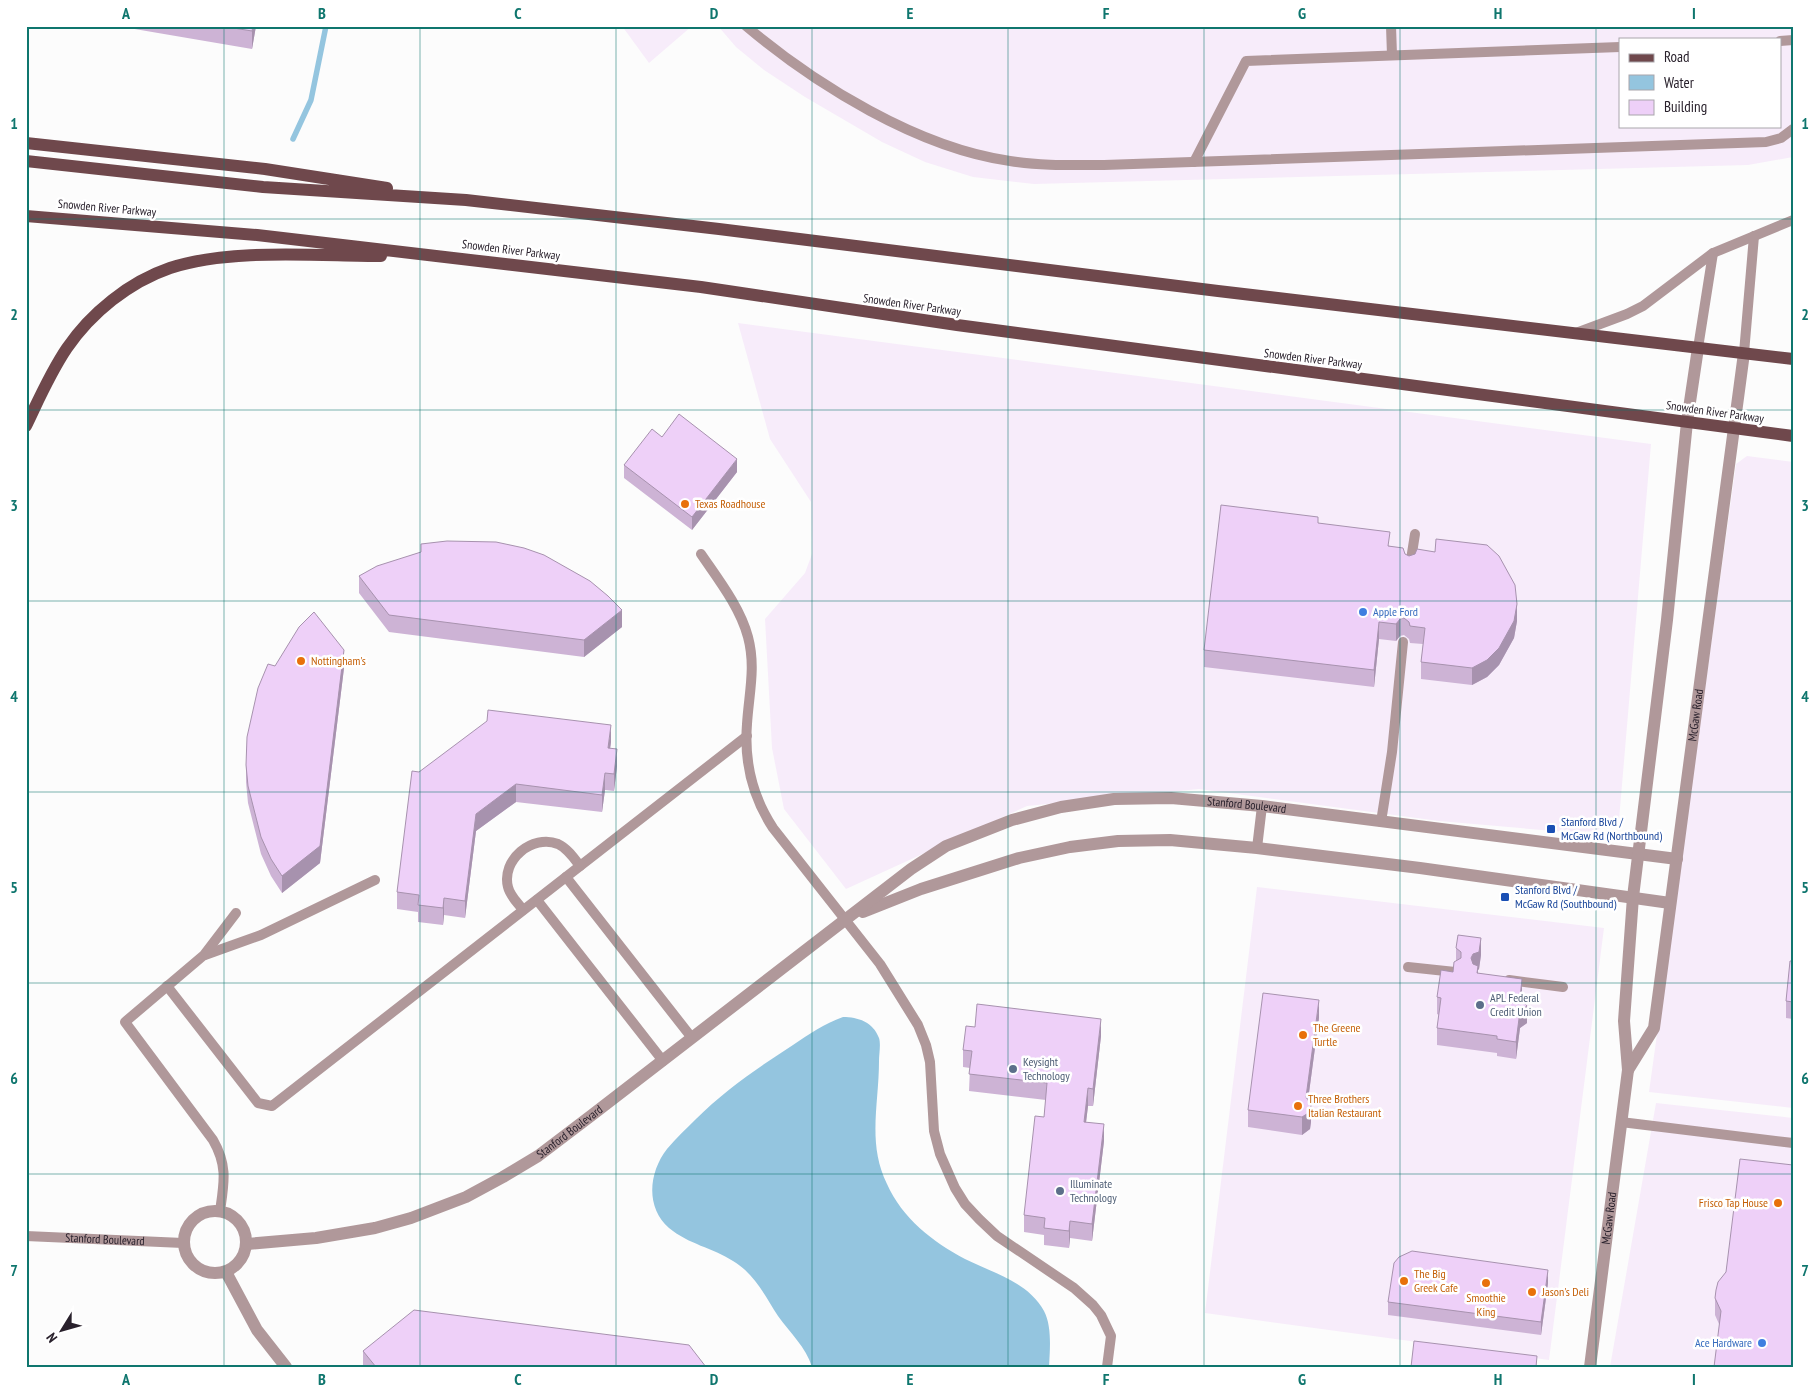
<svg xmlns="http://www.w3.org/2000/svg" width="1819" height="1393" font-family="'PT Sans Narrow',sans-serif">
<rect width="100%" height="100%" fill="#fcfcfc"/>
<!-- built -->
<path fill="#f7ecfa" fill-rule="evenodd" d="M622 26H692L649 63Z
M718 26H1793V157L1748 165 1034 184 973 177 925 162 882 142 805 97 764 70 736 47ZM1620 39H1780V126H1620Z
M738 323 1651 444 1619 820 1588 834 1439 821 1199 789 1027 806 846 889 784 809 772 748 765 619 805 573 812 554 811 502 770 439Z
M1747 456 1793 462V1108L1649 1092 1736 464Z
M1257 887 1604 928 1549 1360 1205 1313Z
M1656 1103 1793 1118V1367H1610Z"/>
<!-- water -->
<path fill="#94c5df" d="M843 1017C858 1017 873 1022 879 1038 881 1044 879 1054 879 1061 879 1104 867 1143 887 1184 902 1218 933 1242 965 1259 993 1273 1028 1282 1044 1311 1052 1326 1050 1349 1049 1367H812C806 1347 790 1333 778 1316 765 1296 755 1274 733 1261 713 1248 688 1244 669 1228 645 1207 649 1172 667 1149 676 1138 687 1128 696 1119 725 1090 759 1067 793 1045 809 1034 824 1024 843 1017Z"/>
<g fill="none" stroke-linecap="round" stroke-linejoin="round">
<!-- stream -->
<path stroke="#94c5df" stroke-width="5.5" d="M293 139 311 100 326 26"/>
<!-- service -->
<g stroke="#b0989a" stroke-width="10">
<path d="M746 26C816 85 918 148 1010 161 1041 166 1072 165 1104 165L1766 142 1781 138 1793 129"/>
<path d="M1391 26 1392 55"/>
<path d="M1780 41 1793 40"/>
<path d="M1194 162 1246 61 1620 47"/>
<path d="M1576 333 1627 314 1643 306 1713 253 1793 220"/>
<path d="M1698 348 1713 253"/>
<path d="M1744 353 1754 236"/>
<path d="M701 554C718 579 740 607 748 637 756 667 749 693 747 724 744 762 752 796 773 828L880 964 918 1025 926 1045 930 1062 934 1131 940 1154 955 1188 965 1204 979 1219 997 1236 1074 1288 1093 1305 1101 1315 1111 1336 1107 1367"/>
<path d="M1410 566 1415 534"/>
<path d="M1381 822 1392 752 1403 642"/>
<path d="M1257 848 1262 806"/>
<path d="M566 877 692 1038"/>
<path d="M537 900 663 1061"/>
<path d="M523 910C518 903 510 896 508 887 501 860 532 834 558 844 567 848 574 858 580 866"/>
<path d="M205 955 261 935 375 880"/>
<path d="M1408 967 1455 972"/>
<path d="M1509 980 1563 987"/>
<path d="M167 986 258 1103 272 1106 747 736"/>
<path d="M1621 1122 1793 1143"/>
<path d="M220 1211C224 1183 228 1166 213 1140L125 1022 204 955 236 913"/>
<path id="s1" d="M26 1236 183 1243"/>
</g>
<!-- minor -->
<g stroke="#b0989a" stroke-width="12">
<path d="M863 912 921 889 1019 858 1070 847 1118 841 1170 840 1257 848 1420 868 1670 903"/>
<circle cx="215" cy="1242" r="31"/>
<path id="s2" d="M247 1244 316 1238 375 1228 411 1218 466 1197 503 1177 538 1156 592 1115 911 869 946 846 1012 820 1061 807 1114 799 1171 798 1262 806 1677 859"/>
<path d="M226 1272 257 1330 286 1367"/>
</g>
<!-- tertiary -->
<g stroke="#b0989a" stroke-width="12">
<path id="s3" d="M1628 1070 1654 1028 1744 353"/>
<path id="s4" d="M1590 1367 1628 1070 1624 1021 1633 897 1667 620 1687 422 1698 348"/>
</g>
<!-- primary -->
<path stroke="#6f484c" stroke-width="12" d="M26 143 265 169 387 188
M26 161 263 187 466 200 719 229 1218 291 1793 359
M26 216 257 235 701 287 957 325 1793 436
M26 426C39 399 50 373 67 348 91 313 129 282 170 268 230 248 317 256 381 256"/>
</g>
<!-- wall -->
<path fill="#cdb3d5" d="M117 26H256L252 49Z
M662 437 737 472 692 530 624 478V465Z
M1318 523 1390 546 1405 554 1517 621 1514 638 1499 665 1487 677 1472 685 1421 679V662L1423 644 1410 643 1409 639 1404 635 1400 636 1396 641 1379 639 1374 687 1204 667V650Z
M421 552 622 627 584 657 389 632 359 593V576Z
M275 666 344 668 320 863 282 893 271 876 261 854 248 803 246 782V765Z
M611 742 610 748 617 766 614 791 605 790 602 812 516 802 476 831 465 918 444 915 443 925 418 922V912L397 909V892L419 772Z
M1456 948 1481 955 1479 969 1478 970V973L1522 996V1000L1527 1023 1520 1028 1516 1059 1497 1056V1053L1437 1045V1028L1439 1015 1437 1014V997L1453 972 1456 961Z
M1793 961V1019L1786 1018V1001Z
M1319 1018 1308 1100 1311 1122 1310 1129 1302 1135 1248 1127V1110Z
M1101 1036 1093 1106H1088L1086 1122 1104 1141 1092 1241 1070 1238 1069 1248 1044 1245V1235L1024 1232V1215L1044 1117 1046 1100 969 1091 970 1068 963 1067V1050Z
M1793 1165 1719 1324 1715 1315V1298L1726 1272Z
M1548 1283 1541 1335 1388 1315V1302Z
M363 1351 706 1367H363Z"/>
<!-- shaded-wall -->
<path fill="#a792ae" d="M253 26H256L252 49V31Z
M737 459V472L692 530V517Z
M1517 604V621L1514 638 1499 665 1487 677 1472 685V668Z
M622 610V627L584 657V640Z
M1400 619V636L1396 641V624Z
M1379 622V639L1374 687V670Z
M344 650V668L320 863 282 893V876Z
M611 725V742L608 765V748Z
M617 749V766L614 791V774Z
M605 773V790L602 812V795Z
M516 784V802L476 831 465 918V901L476 814Z
M444 898V915L443 925V908Z
M1481 938V955L1479 969 1478 970V983L1473 971 1471 958Z
M1522 979V996L1520 1011 1527 1006V1023L1520 1028 1516 1059V1042L1520 998Z
M1319 1000V1018L1306 1115V1097Z
M1101 1019V1036L1093 1106V1089Z
M1088 1088V1106L1084 1139V1122Z
M1311 1105V1122L1310 1129 1302 1135V1117Z
M1104 1124V1141L1092 1241V1224Z
M1070 1221V1238L1069 1248V1231Z
M1548 1270V1283L1541 1335V1322Z"/>
<!-- building -->
<path fill="#eed0f8" stroke="#a792ae" d="M221 26H253L252 31Z
M679 414 737 459 692 517 624 465 652 429 662 437Z
M1221 505 1318 517V523L1390 532 1388 546 1403 548 1405 554 1409 556 1415 554 1417 549 1435 552 1436 539 1487 545 1499 556 1515 585 1517 604 1514 621 1499 648 1487 660 1472 668 1421 662 1425 628 1410 626 1409 622 1404 618 1400 619 1396 624 1379 622 1374 670 1204 650Z
M447 541 496 542 524 548 544 555 590 581 608 596 622 610 584 640 389 615 359 576 377 566 421 552V544Z
M314 612 344 650 320 846 282 876 271 859 261 837 248 786 246 765 247 737 258 688 268 664 275 666 299 627Z
M488 710 611 725 608 748 617 749 614 774 605 773 602 795 516 784 476 814 465 901 444 898 443 908 418 905 419 895 397 892 412 771 419 772 487 721Z
M1458 935 1481 938 1479 952 1473 954 1471 958 1473 964 1478 966 1477 973 1522 979 1520 998 1527 1006 1520 1011 1516 1042 1497 1039V1036L1437 1028 1441 998 1437 997 1441 970 1453 972 1454 962 1461 958V952L1456 948Z
M1790 961H1793V1002L1786 1001Z
M1263 993 1319 1000 1306 1097 1311 1105 1310 1112 1302 1117 1248 1110Z
M977 1004 1101 1019 1093 1089 1088 1088 1084 1122 1104 1124 1092 1224 1070 1221 1069 1231 1044 1228 1045 1218 1024 1215 1035 1116 1044 1117 1047 1083 969 1074 972 1051 963 1050 966 1026 975 1027Z
M1740 1159 1793 1165V1367H1714L1721 1311 1715 1298 1716 1290 1718 1282 1726 1272Z
M1412 1251 1548 1270 1541 1322 1388 1302 1394 1263 1399 1257Z
M414 1310 689 1345 706 1367H376L363 1351Z
M1414 1341 1537 1356 1536 1367H1411Z"/>
<!-- grid -->
<path fill="none" stroke="#0f766e" stroke-width="1" stroke-opacity="0.55" d="M224 26V1367M420 26V1367M616 26V1367M812 26V1367M1008 26V1367M1204 26V1367M1400 26V1367M1596 26V1367M26 219H1793M26 410H1793M26 601H1793M26 792H1793M26 983H1793M26 1174H1793"/>
<!-- markers -->
<g fill="#e8710a" stroke="#fff" stroke-width="2">
<circle cx="685" cy="504" r="5"/>
<circle cx="301" cy="661" r="5"/>
<circle cx="1303" cy="1035" r="5"/>
<circle cx="1298" cy="1106" r="5"/>
<circle cx="1778" cy="1203" r="5"/>
<circle cx="1404" cy="1281" r="5"/>
<circle cx="1486" cy="1283" r="5"/>
<circle cx="1532" cy="1292" r="5"/>
</g>
<g fill="#3f7fe0" stroke="#fff" stroke-width="2">
<circle cx="1363" cy="612" r="5"/>
<circle cx="1762" cy="1343" r="5"/>
</g>
<g fill="#1a4fb4" stroke="#fff" stroke-width="2">
<rect x="1546" y="824" width="10" height="10" rx="2.5"/>
<rect x="1500" y="892" width="10" height="10" rx="2.5"/>
</g>
<g fill="#5c6f8a" stroke="#fff" stroke-width="2">
<circle cx="1480" cy="1005" r="5"/>
<circle cx="1013" cy="1069" r="5"/>
<circle cx="1060" cy="1191" r="5"/>
</g>
<g text-anchor="middle" stroke-width="5" stroke-linejoin="round" paint-order="stroke">
<!-- street labels -->
<g font-size="12" fill="#29212c" stroke="#fff">
<text transform="translate(107 208) rotate(5)" y="4">Snowden River Parkway</text>
<text transform="translate(511 250) rotate(7)" y="4">Snowden River Parkway</text>
<text transform="translate(912 305) rotate(8)" y="4">Snowden River Parkway</text>
<text transform="translate(1313 359) rotate(7)" y="4">Snowden River Parkway</text>
<text transform="translate(1715 412) rotate(8)" y="4">Snowden River Parkway</text>
<text dy="4" stroke="none"><textPath href="#s3" startOffset="365">McGaw Road</textPath></text>
<text dy="4" stroke="none"><textPath href="#s2" startOffset="1129">Stanford Boulevard</textPath></text>
<text dy="4" stroke="none"><textPath href="#s2" startOffset="348">Stanford Boulevard</textPath></text>
<text dy="4" stroke="none"><textPath href="#s4" startOffset="150">McGaw Road</textPath></text>
<text dy="4" stroke="none"><textPath href="#s1" startOffset="79">Stanford Boulevard</textPath></text>
</g>
<!-- food labels -->
<g font-size="12" fill="#c56008" stroke="#fff" text-anchor="start">
<text x="695" y="508">Texas Roadhouse</text>
<text x="311" y="665">Nottingham's</text>
<text x="1313" y="1032">The Greene<tspan x="1313" dy="14">Turtle</tspan></text>
<text x="1308" y="1103">Three Brothers<tspan x="1308" dy="14">Italian Restaurant</tspan></text>
<text x="1768" y="1207" text-anchor="end">Frisco Tap House</text>
<text x="1414" y="1278">The Big<tspan x="1414" dy="14">Greek Cafe</tspan></text>
<text x="1542" y="1296">Jason's Deli</text>
<text x="1486" y="1302" text-anchor="middle">Smoothie<tspan x="1486" dy="14">King</tspan></text>
</g>
<!-- shop labels -->
<g font-size="12" fill="#366cbe" stroke="#fff" text-anchor="start">
<text x="1373" y="616">Apple Ford</text>
<text x="1752" y="1347" text-anchor="end">Ace Hardware</text>
</g>
<!-- transit labels -->
<g font-size="12" fill="#164399" stroke="#fff" text-anchor="start">
<text x="1561" y="826">Stanford Blvd /<tspan x="1561" dy="14">McGaw Rd (Northbound)</tspan></text>
<text x="1515" y="894">Stanford Blvd /<tspan x="1515" dy="14">McGaw Rd (Southbound)</tspan></text>
</g>
<!-- service labels -->
<g font-size="12" fill="#4e5e75" stroke="#fff" text-anchor="start">
<text x="1490" y="1002">APL Federal<tspan x="1490" dy="14">Credit Union</tspan></text>
<text x="1023" y="1066">Keysight<tspan x="1023" dy="14">Technology</tspan></text>
<text x="1070" y="1188">Illuminate<tspan x="1070" dy="14">Technology</tspan></text>
</g>
</g>
<!-- border -->
<rect width="1819" height="1393" fill="none" stroke="#ffffff" stroke-width="55"/>
<!-- legend -->
<rect x="1619" y="38" width="162" height="90" fill="#ffffff" stroke="#a9a6ab"/>
<rect x="1629" y="54" width="25" height="8" fill="#6f484c" stroke="#a9a6ab"/>
<text x="1664" y="62" font-size="15" fill="#29212c">Road</text>
<rect x="1629" y="75" width="25" height="15" fill="#94c5df" stroke="#a9a6ab"/>
<text x="1664" y="88" font-size="15" fill="#29212c">Water</text>
<rect x="1629" y="100" width="25" height="15" fill="#eed0f8" stroke="#a9a6ab"/>
<text x="1664" y="112" font-size="15" fill="#29212c">Building</text>
<!-- north arrow -->
<g transform="translate(62 1330) rotate(233)" stroke="#ffffff" stroke-width="4" paint-order="stroke">
<path d="M0-4L9 19L0 12L-9 19Z" fill="#29212c"/>
<text y="-8" font-size="14" font-weight="bold" text-anchor="middle" fill="#29212c">N</text>
</g>
<rect x="28" y="28" width="1764" height="1338" fill="none" stroke="#0f766e" stroke-width="2"/>
<g font-size="16" text-anchor="middle" font-weight="bold" fill="#0f766e">
<text x="126" y="19">A</text>
<text x="322" y="19">B</text>
<text x="518" y="19">C</text>
<text x="714" y="19">D</text>
<text x="910" y="19">E</text>
<text x="1106" y="19">F</text>
<text x="1302" y="19">G</text>
<text x="1498" y="19">H</text>
<text x="1694" y="19">I</text>
<text x="14" y="129">1</text>
<text x="1805" y="129">1</text>
<text x="14" y="320">2</text>
<text x="1805" y="320">2</text>
<text x="14" y="511">3</text>
<text x="1805" y="511">3</text>
<text x="14" y="702">4</text>
<text x="1805" y="702">4</text>
<text x="14" y="893">5</text>
<text x="1805" y="893">5</text>
<text x="14" y="1084">6</text>
<text x="1805" y="1084">6</text>
<text x="14" y="1276">7</text>
<text x="1805" y="1276">7</text>
<text x="126" y="1385">A</text>
<text x="322" y="1385">B</text>
<text x="518" y="1385">C</text>
<text x="714" y="1385">D</text>
<text x="910" y="1385">E</text>
<text x="1106" y="1385">F</text>
<text x="1302" y="1385">G</text>
<text x="1498" y="1385">H</text>
<text x="1694" y="1385">I</text>
</g>
</svg>
